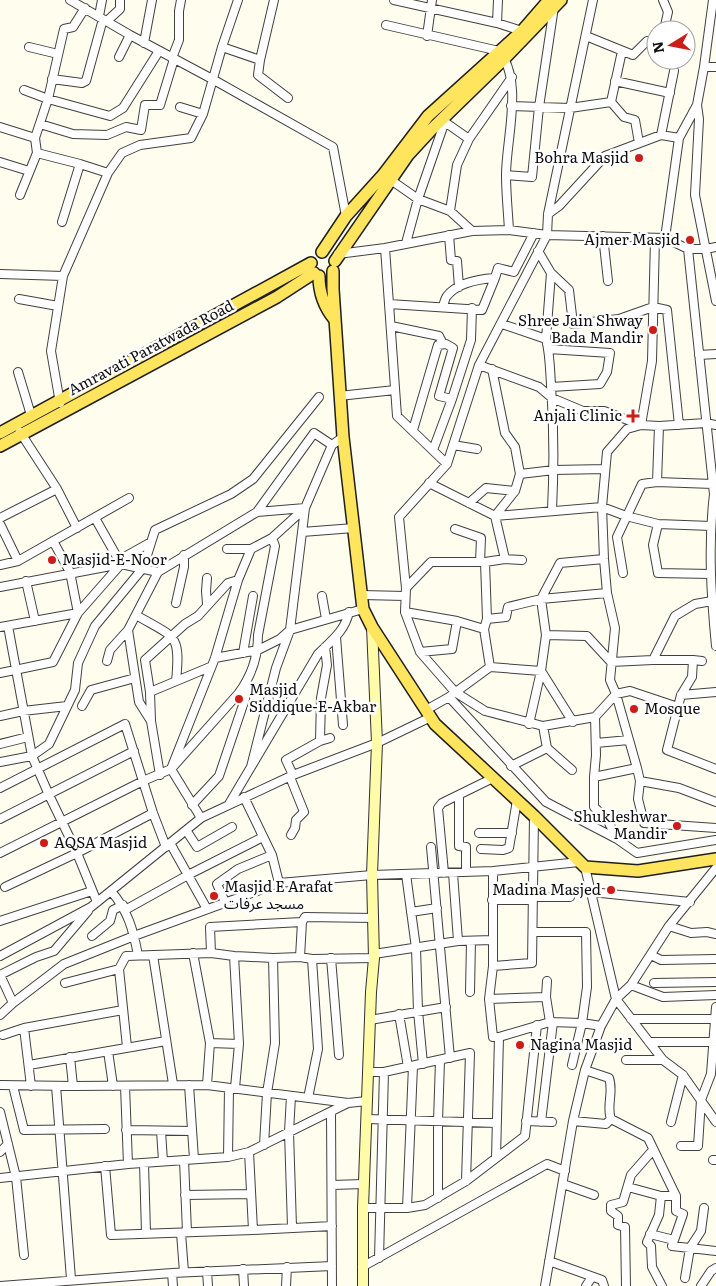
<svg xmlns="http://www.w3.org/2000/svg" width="716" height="1286" font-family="Literata,'Noto Sans Arabic',serif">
<rect width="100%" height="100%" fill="#fffdee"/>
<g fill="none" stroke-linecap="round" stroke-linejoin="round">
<defs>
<path id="minor" d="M70 0 130 35 214 80 333 147 346 216
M394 0 497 23 522 31
M593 0 548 214 547 235 479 365 447 464 399 517 406 588 405 612 420 652 455 692 485 711 543 726 595 717 616 694 630 691 678 707
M663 0 668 12 664 30
M99 16 102 0
M107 21 120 9V0
M497 23 498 0
M386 25 499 51C524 81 506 139 506 175 506 193 508 212 509 230
M427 36 432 0
M586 36 633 55 647 41 656 44
M144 43 152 0
M29 47 58 54
M222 47 260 60 258 75 288 98
M119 57 130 35
M172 58 179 40V11L181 0
M260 60 274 0
M704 67H716
M52 79 82 83 86 81 103 19
M615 81 670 93
M24 90 48 99 110 116 123 108 159 51
M611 102 624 117 635 120 639 143
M697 105 699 119 695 195 716 301
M511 106 570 108 611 102 622 51
M180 107 203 114
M442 120 469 139
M40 124 73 134 107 135 126 127 141 130 145 105H160L174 59
M0 127 35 138
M661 135 674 71
M37 153 80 164 108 173
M0 162 29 171
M506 175 532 177 539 107 554 7
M388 178 418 199 450 211 472 231
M20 195 37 153 35 138 48 99 64 29 73 27 85 8
M450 211 457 165 469 139 512 77
M548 214 559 206 605 156 661 135 679 138
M62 222 80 164
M449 235 451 260 457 261 459 287
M603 236 608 281
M665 238 679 138 697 105 704 67 713 0
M406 243 418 199 445 121
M385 248 397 416 447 464
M688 249H706L716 247
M538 251 551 273 546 339C550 354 550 370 551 385 554 427 554 469 552 510
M338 254 385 248 472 231 509 230 547 235 665 238 688 249 714 494C708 545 711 595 716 646
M551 273 569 290 573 324 619 319 653 307 667 310 679 425
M0 274 63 276
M19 299 58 306
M389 304 482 310 495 278
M443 307C444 303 445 298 447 296 457 283 480 279 495 278L498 268 514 272 534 233
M502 324 546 339
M391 326 439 336 443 344
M549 349 610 353 607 372 600 384 551 387
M699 355 716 354
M479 365 539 387 552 398 583 411H604L641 425 652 361 655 239
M492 369 505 433 515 447 520 474 515 491 495 516 505 559
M18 372 31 415
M339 396 395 390
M60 403 51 351 63 276 108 173 122 153 140 145 191 138 203 114 222 47 238 0
M716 425 706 423 659 426 641 425 627 429 607 452 602 507 604 559 607 593 615 628 610 680 616 694 637 768 640 781 638 799 644 823 716 828
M413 430 438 345 446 344 453 348 439 396 452 399
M20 432 57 489 77 528
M453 445 477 449
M433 450 452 399 471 340 472 308
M520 474 554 470 605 469
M657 482 659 426
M429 483 495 516 602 507 626 516 658 524 653 545 658 573 711 574
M469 503 486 488 515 491
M257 512 314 433 332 445
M0 518 57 489
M95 518 121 564
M0 524 18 561
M658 524 711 526
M455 529 481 538 480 562
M302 532 354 528
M227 549H251
M119 560 151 542
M0 565 18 561 129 498
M623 573 617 537 642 484 657 482 713 484
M207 578 206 591 207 604
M26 581 35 621
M0 587 121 564 158 572
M406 588 431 562H485L505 559 522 560
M362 595 405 596
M322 596 326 619
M176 603 184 567V555
M405 612 457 621 484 629
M136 615C175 638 181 633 176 681
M487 619 506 617 508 607 541 599 607 593
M8 626 32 756 49 795 77 853 97 902
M0 627 78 613 70 572 53 541
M128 630 139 702 151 721 160 775
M546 635 587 636 611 662 653 660 675 616 695 604 712 601
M336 637 343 725
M420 652 452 649 457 621
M243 653 253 596
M215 658 258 650 280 639 290 630 363 609
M653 660H693
M107 661 110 650 128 630 158 572 257 512 305 508
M702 661 693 660 692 677 681 695 667 750 716 769
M490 667 541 671 573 722
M0 673 53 662 78 613 121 564
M150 692 210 667
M681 695 716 692
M449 697 546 802 617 839 637 853 716 840
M82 706 91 690 135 678
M426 710 449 697 490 667 484 629 487 619 485 562
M0 716 23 711 67 706
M595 717 596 755 594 777V807L607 819 617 839
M151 721 150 692 145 660 185 624 198 616 228 583 238 580
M529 724 541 671 546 635 541 599 560 563 604 559
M320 741 321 698 327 665 325 647
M596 743 629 740
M0 744 28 737
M547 748 572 770
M0 762 32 756 49 744 75 690 78 663 95 626 143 568 155 530 231 494 253 479 319 397
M511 766 547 748 543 726
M251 767 276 668 290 630 305 508 332 445 343 437
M293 775 286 760 320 741 330 738
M290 777 304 812 296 820 295 828 291 835
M594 777 637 768
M640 781 679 788 716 802
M0 788 125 724 153 813 166 847
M459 796V846L466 847V872
M244 797 272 855 279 883
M229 804 318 654C331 641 345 631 349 612
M192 805 219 776 245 699 247 683
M201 818 171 769 215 658 238 580 251 549 272 538 305 508
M0 819 134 751
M186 830 197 847 232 827
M479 833H512
M170 843 207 909
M431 847 450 1058
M481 849 503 850 509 848 517 800
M0 853 143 781 171 769 238 694C251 677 258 657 258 635L275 546 272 538
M585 867 616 999 663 1060 683 1075 716 1122
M493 871V966L489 999 493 1037H499L496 1158
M444 873 438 808 442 803 493 778
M453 873 458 941
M406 874 416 948 418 1011 423 1064
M5 887 77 853 153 813
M111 891C128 911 133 929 138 955
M591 892 690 902
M533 897H570
M492 900H533
M225 902 217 884 238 869 272 855
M125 910 188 875 263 837
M411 912 437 908
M0 921 92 891
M669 926 691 933 707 932 716 934
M533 932H586L587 987 582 1023 572 1065
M92 936 110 921 113 910 123 905
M193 953 210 1043 207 1085
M211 953 210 927 302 922
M374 954 458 941 492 940
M153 955 173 1084
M651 955 661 960 716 959
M0 956 91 907 201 818 293 775 377 743 431 717
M234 956 239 1044 235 1088
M300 957 302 922 305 917 374 918
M331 958 339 1055
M493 966 532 963 534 816
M547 981 546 997 550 1022
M65 983 119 969
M654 983 716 982
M631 985 663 997 716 995
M470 992 471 941
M489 999 546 997
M13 1003 0 975 36 957 54 951 88 911
M399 1014 408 1067
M0 1015 13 1003 64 964 134 936 279 883 372 875 493 871 579 862
M631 1019H715
M370 1020 446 1007
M24 1028 31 1086
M3 1035 24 1028 123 1010
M499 1037 550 1022 582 1023 601 1026
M649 1042H713
M210 1043 239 1044
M127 1047 119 969 126 956 211 953 234 956 273 958 300 957 312 959 374 958
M108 1051 113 1086
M70 1057 73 1086
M626 1060H663
M29 1065 166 1041
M585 1070 609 1078C614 1092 606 1106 611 1119L648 1138 676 1196V1211L683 1214 672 1246 716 1251
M369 1072H384L470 1053 466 1181
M0 1085 73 1086 207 1085 348 1103 367 1101
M189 1085 194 1159
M13 1086 24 1130 105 1129
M56 1086 71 1279
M125 1086 128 1164
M291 1096 289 1132 292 1227
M308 1098 318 1049 312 959
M0 1112 16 1177 24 1255
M331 1112 332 1286
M367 1119 497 1123
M526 1121 552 1122
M573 1121 606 1124 611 1119
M541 1122 553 1022
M671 1122 683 1075
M126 1130 192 1131
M161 1131 163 1161
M264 1145 267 1093 275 1043 273 958
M681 1146H698L701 1100 711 1074 716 1007
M0 1152 8 1144
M249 1152 253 1230
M228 1157 229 1088
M184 1160 187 1232
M713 1160H716
M144 1163 146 1233
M105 1166 111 1235 253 1230 332 1226
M0 1178 128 1164 228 1157 249 1152 348 1103
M563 1184 594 1195
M332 1185 364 1184
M628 1187 661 1196H676
M185 1195 251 1194
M661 1196 659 1215 647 1242 651 1246 652 1267 662 1286
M438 1198V1121L440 1061
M363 1208H407L425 1205 466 1181 525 1136 537 1025
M407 1208 413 1066
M181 1233 184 1272
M650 1234 674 1240
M379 1258 384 1072
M549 1261 602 1280 604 1286
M362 1267 547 1164 565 1171
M243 1269 244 1286
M207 1271 208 1286
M172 1273 173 1286
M685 1278 690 1248 701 1231 704 1208
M0 1286 172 1273 332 1266
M286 1286 287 1267
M545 1286 573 1121 585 1070 601 1026 616 999 631 985 669 926 716 868
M586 1286 592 1277
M626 1286 625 1227 618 1225V1216L611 1211V1205L623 1202 631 1175 653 1150
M701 1286 711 1271 716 1268"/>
<path id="secondary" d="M363 1286V1208L371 992 374 958 372 875 377 743 372 627"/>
<path id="primary" d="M322 252 346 216 383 175 428 116 522 31 549 0
M335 261 408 155 432 129 505 58 561 0
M333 271V289L343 437 363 609 372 627 435 724 534 816 585 867 638 871 716 859
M319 276C319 293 324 307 335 320
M0 433 311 263
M0 446 277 297 314 273"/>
</defs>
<!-- minor casing -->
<use href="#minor" stroke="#414141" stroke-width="10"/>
<!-- secondary casing -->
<use href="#secondary" stroke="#303030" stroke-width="12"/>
<!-- primary casing -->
<use href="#primary" stroke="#1f1f1f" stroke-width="14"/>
<!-- minor -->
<use href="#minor" stroke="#fff" stroke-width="8"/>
<!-- secondary -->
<use href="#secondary" stroke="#fffca9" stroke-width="10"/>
<!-- primary -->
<use href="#primary" stroke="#ffe45e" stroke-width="11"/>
</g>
<!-- markers -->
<g fill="#cc1d17" stroke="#fff" stroke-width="2">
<circle cx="639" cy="158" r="5"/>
<circle cx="690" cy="240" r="5"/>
<circle cx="653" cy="330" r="5"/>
<path d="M630.5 408.5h5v5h5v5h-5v5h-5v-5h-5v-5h5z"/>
<circle cx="52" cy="560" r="5"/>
<circle cx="239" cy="699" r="5"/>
<circle cx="634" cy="709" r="5"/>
<circle cx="677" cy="826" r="5"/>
<circle cx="44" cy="843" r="5"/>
<circle cx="611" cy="890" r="5"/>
<circle cx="214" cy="896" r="5"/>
<circle cx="520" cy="1045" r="5"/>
</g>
<g text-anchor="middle" stroke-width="5" stroke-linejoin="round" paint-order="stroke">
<!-- poi labels -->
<g font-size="15" fill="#0e0e0e" stroke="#fff" text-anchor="end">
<text x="629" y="163">Bohra Masjid</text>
<text x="680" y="245">Ajmer Masjid</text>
<text x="643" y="326">Shree Jain Shway<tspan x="643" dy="17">Bada Mandir</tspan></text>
<text x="622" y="421">Anjali Clinic</text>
<text x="62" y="565" text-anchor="start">Masjid-E-Noor</text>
<text x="249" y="695" text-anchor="start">Masjid<tspan x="249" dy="17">Siddique-E-Akbar</tspan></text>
<text x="644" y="714" text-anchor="start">Mosque</text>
<text x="667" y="822">Shukleshwar<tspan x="667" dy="17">Mandir</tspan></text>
<text x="54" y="848" text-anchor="start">AQSA Masjid</text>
<text x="224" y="892" text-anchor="start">Masjid E Arafat<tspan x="224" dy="17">مسجد عرفات</tspan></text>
<text x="601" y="895">Madina Masjed</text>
<text x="530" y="1050" text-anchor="start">Nagina Masjid</text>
</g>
<!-- street labels -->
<g font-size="15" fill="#0e0e0e" stroke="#fff">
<text transform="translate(151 348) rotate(-28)" y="5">Amravati Paratwada Road</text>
</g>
</g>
<!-- north arrow -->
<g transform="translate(671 45) rotate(260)"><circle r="24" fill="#ffffff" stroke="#9f9f9f"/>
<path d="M0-4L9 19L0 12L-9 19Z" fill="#cc1d17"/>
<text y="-8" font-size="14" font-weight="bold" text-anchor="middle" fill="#0e0e0e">N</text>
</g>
</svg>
